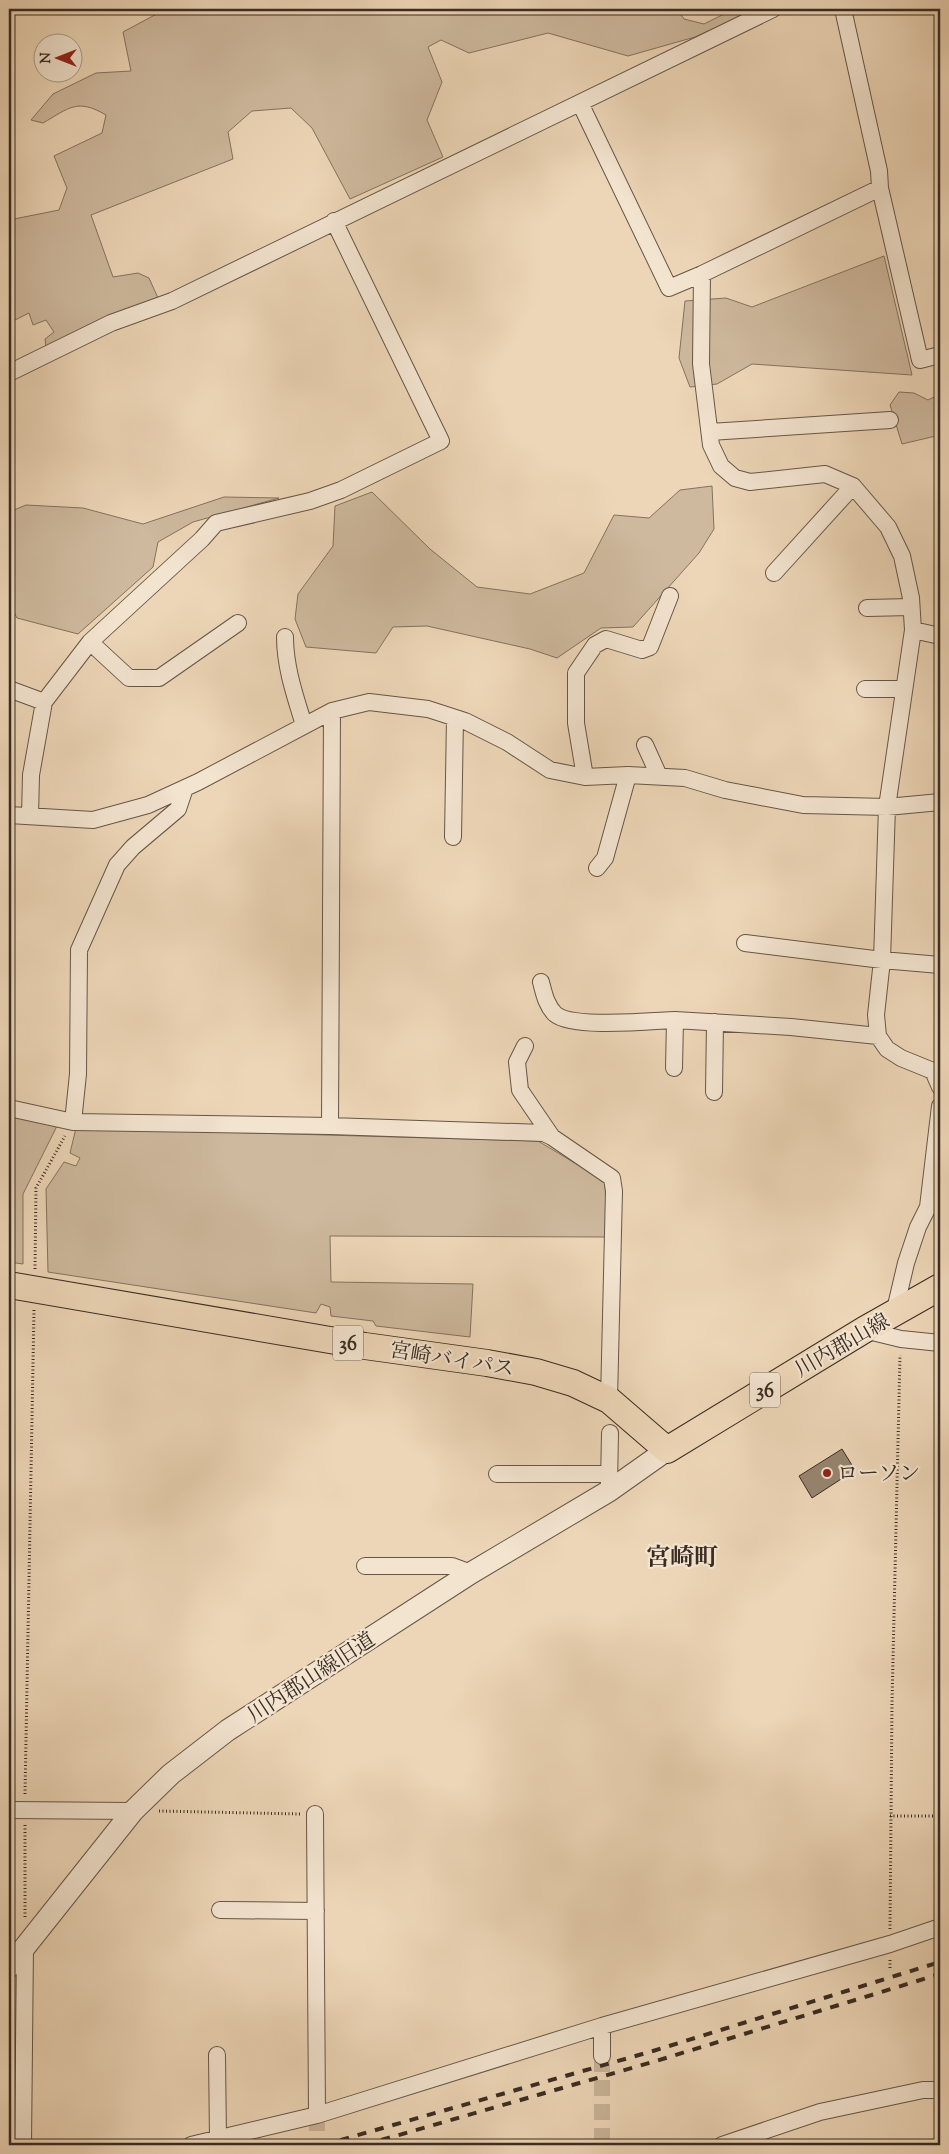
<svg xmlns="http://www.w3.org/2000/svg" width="949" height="2154" font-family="'Sorts Mill Goudy','Noto Serif JP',serif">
<rect width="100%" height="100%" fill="#edd6b7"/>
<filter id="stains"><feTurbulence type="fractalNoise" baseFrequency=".004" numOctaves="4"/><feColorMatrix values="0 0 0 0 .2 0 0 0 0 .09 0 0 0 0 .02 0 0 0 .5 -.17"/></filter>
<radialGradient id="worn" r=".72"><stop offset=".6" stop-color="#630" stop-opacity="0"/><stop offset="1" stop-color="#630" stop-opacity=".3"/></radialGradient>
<!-- green -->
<path fill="#ceb99e" stroke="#847260" d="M166 9H677L684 19 704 24 734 9H758L695 37 628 56 548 33 469 53 441 40 428 47 442 82 427 120 443 157 350 199 312 128 291 108 252 111 228 132 233 159 91 215 113 277 138 273 149 278 158 298 46 347 45 339 54 332 46 320 33 325 29 313 9 323V220L59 210 67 188 54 156 102 133 106 115C77 98 69 108 43 123L31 120 53 94 96 73 131 71 123 32Z
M884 256 912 375 752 364 717 384 690 387 679 358 685 301 726 298 752 307Z
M899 392 914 393 928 400 940 394V435L902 444 890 405Z
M712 486 714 529 699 553 633 627 601 628 557 658 530 649 427 626 393 627 376 653 306 647 295 619 298 594 333 546 335 506 372 492 430 549 477 587 530 594 584 573 614 515 649 518 680 490Z
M224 497 279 498 193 522 158 542 153 567 78 634 17 618 9 603V512L26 505 83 508 143 524Z
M12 1115 57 1126 23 1194V1264L9 1262V1135Z
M76 1128 538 1141 605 1181 607 1237 330 1236 331 1282 473 1284 470 1337 376 1326 373 1321 331 1316 330 1307 321 1304 316 1313 48 1272 46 1189 64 1162 76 1166 80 1158 70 1153Z"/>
<!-- building -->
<path fill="#978470" stroke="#392c23" d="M842 1449 855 1470 812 1498 799 1476Z"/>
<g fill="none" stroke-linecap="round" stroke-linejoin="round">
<!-- minor-tunnel -->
<path stroke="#c9b499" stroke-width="16" stroke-dasharray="16 8" stroke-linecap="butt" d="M602 2056V2145
M317 2115V2145"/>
<defs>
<path id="minor" d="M843 9 879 171 880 188 920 360 940 355
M580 103 669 288 702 274 701 364 711 445 721 466 735 478 750 482 825 474 853 486 888 527 902 556 911 598 913 630 887 807 882 960 876 1015 878 1036 887 1049 901 1058 933 1071 940 1087
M702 274 880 188
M9 373 111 323 172 301 773 9
M710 432 890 420
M774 573 853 486
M867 608 911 607
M913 630 940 636
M285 637C285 667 295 696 304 725
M90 642 129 678H159L238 623
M9 689 44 702
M865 689H904
M645 745 659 776
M585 777 576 723V673L595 645 606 639 642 650 650 647 670 596
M9 815 93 820 148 805 198 782 332 711 369 702 428 709 465 721 507 742 550 770 585 777 628 775 685 778 725 790 803 805 887 807 940 802
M30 816 31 775 44 702 90 642 202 539 216 523 310 501 341 490 441 441 334 221
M453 837 455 718
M597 868 605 858 628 775
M745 943 882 960 940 965
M541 982C544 993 546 1005 555 1014 572 1029 651 1021 675 1020
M525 1046 517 1062 520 1090 552 1137
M674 1068 675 1020 791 1027 878 1036
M714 1092 715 1022
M9 1108 73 1122 330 1126 544 1133 552 1137 612 1178 614 1191 609 1400
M73 1122 78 1074 79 950 117 865 133 847 178 809 185 788
M330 1126 332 711
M894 1314 906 1263 918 1227 928 1207 940 1106
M864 1330 901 1339 940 1343
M497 1474H609
M609 1484 610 1433
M365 1566H452L471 1573
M9 1810 133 1811
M315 1814 317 2115
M220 1910 316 1911
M602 2026V2056
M217 2055 218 2139
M23 2145 25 1946
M191 2145 317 2115 602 2026 890 1944 940 1927
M722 2145 820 2112 923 2090H940"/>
<path id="tertiary" d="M9 1967 133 1811 171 1774 228 1730 471 1573 609 1491 667 1450"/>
<path id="primary" d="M9 1285 365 1346 487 1363 536 1372 573 1383 609 1400 667 1450 864 1330 940 1287"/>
</defs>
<!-- minor casing -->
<use href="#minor" stroke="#665648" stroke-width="18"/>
<!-- tertiary casing -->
<use href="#tertiary" stroke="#665648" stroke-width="23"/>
<!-- primary casing -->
<use href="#primary" stroke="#392c23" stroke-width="28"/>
<!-- path -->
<path stroke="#392c23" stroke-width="3" stroke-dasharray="1 2.5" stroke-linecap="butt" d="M35 1269 36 1188 65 1136
M25 1794 34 1310
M159 1811 300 1814
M890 1816H940
M25 1917V1825
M890 1929 892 1703 900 1355
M890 1960V1970"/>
<!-- minor -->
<use href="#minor" stroke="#f3e4d0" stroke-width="16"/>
<!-- tertiary -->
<use href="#tertiary" stroke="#f3e4d0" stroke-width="21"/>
<!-- primary -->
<use href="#primary" stroke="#edd6b7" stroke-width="26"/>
<!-- rail -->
<path stroke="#392c23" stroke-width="4" stroke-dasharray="9 9" stroke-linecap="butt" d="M323 2145 653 2051 940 1962
M364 2145 656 2061 940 1974"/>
</g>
<!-- markers -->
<circle fill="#8f2418" stroke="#f3e4d0" stroke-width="2" cx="827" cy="1473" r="5"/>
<g text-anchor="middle" stroke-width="4.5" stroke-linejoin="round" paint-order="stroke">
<!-- shield labels -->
<g fill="#f3e4d0" stroke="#716357" stroke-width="1">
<rect x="333" y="1325.5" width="30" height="35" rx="4"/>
<rect x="750" y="1372.5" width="30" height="35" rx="4"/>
</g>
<g font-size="20" font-weight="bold" fill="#392c23">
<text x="348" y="1350">36</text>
<text x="765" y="1397">36</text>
</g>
<!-- street labels -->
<g font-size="21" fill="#392c23" stroke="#f3e4d0">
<text transform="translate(842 1345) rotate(-30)" y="7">川内郡山線</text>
<text transform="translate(452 1359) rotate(9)" y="7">宮崎バイパス</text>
<text transform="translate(311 1677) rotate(-33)" y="7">川内郡山線旧道</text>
</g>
<!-- poi labels -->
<g font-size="21" fill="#392c23" stroke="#f3e4d0" text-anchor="start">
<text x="837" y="1480">ローソン</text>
</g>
<!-- quarter labels -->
<g font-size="24" font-weight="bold" fill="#392c23" stroke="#f3e4d0">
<text x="682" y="1565">宮崎町</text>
</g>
</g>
<!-- margin -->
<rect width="949" height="2154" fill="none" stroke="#edd6b7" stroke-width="30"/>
<rect x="10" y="10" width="929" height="2134" fill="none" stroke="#392c23" stroke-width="2.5"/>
<rect x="15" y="15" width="919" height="2124" fill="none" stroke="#392c23"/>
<!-- north arrow -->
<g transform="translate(58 58) rotate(270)"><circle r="24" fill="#f3e4d0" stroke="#a99a8b"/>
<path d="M0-4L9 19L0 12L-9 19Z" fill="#8f2418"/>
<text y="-8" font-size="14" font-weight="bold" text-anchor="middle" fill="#392c23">N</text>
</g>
<rect width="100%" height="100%" filter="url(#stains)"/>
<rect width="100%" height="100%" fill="url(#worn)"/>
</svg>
